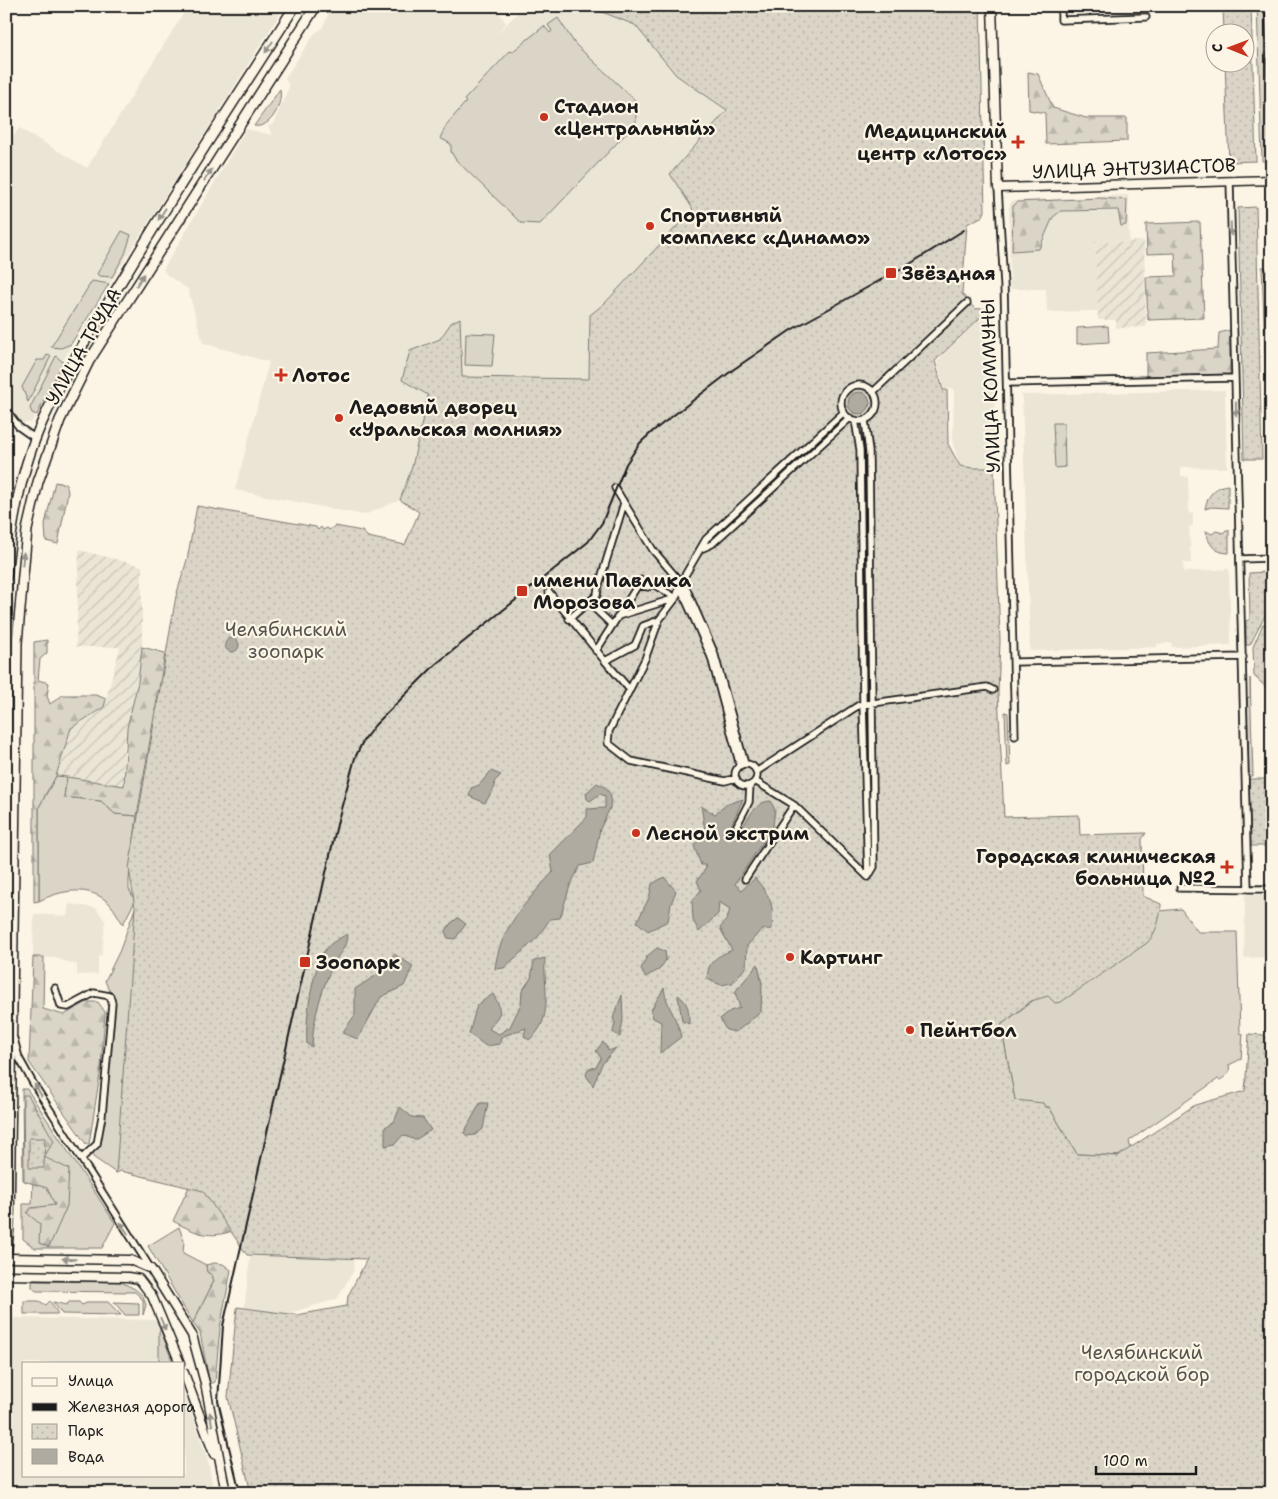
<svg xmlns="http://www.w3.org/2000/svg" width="1278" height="1499" font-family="'Shantell Sans',sans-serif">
<defs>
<pattern id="industrial-furrows" width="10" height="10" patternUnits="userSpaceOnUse" patternTransform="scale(1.25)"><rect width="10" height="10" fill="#ebe5d6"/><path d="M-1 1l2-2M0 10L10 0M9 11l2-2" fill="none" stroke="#c9c4b7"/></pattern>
<pattern id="forest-firs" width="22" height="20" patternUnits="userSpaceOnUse" patternTransform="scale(1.25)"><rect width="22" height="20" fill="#dbd5c8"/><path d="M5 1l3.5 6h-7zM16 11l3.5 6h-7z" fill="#bbb6ab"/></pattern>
<pattern id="park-dots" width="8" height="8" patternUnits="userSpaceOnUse" patternTransform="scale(1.25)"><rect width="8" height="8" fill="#dbd5c8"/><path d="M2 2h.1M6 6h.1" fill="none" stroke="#bbb6ab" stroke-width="1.8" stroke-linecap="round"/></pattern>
</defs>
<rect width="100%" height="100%" fill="#fcf5e5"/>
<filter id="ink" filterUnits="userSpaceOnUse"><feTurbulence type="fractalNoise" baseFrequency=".02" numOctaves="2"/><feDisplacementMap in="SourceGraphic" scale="10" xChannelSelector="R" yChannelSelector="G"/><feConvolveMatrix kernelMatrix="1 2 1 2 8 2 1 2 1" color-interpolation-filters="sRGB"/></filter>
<g filter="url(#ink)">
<!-- built -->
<path fill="#ebe5d6" d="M188 6H285L74 340 31 423H21L6 400V148L19 128 87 168Z
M332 6H494L506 23 496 35 524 6H587L635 25 676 75 727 110 670 173 695 207 605 303 590 315 589 379 462 377 460 318 451 323 440 339 410 352 428 395 412 467 400 500 364 515 235 490 269 362 203 343 188 289 168 276 163 270 246 129 272 135 268 126 273 124 289 87 285 78 315 33 322 29Z
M1128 195 1129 241 1095 242 1098 311 1047 312 1046 289H1010L1009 207 1012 201Z
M995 319 994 468 973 469 960 466 953 444 954 389H944L937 361 978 321Z
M1225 390 1227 468 1181 467V476L1188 477 1189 513 1193 514V526H1189L1191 563H1183L1184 572 1229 569 1231 645 1172 647V643L1157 644V647L1030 651 1022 395Z
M1245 895H1272V957L1244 958Z
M69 904 96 908 105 921 102 954 98 958V974L77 975V965L55 958 33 957 34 914 67 916Z
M253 1234 355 1252 354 1270 337 1299 242 1327Z
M6 1318 159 1320 174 1363H24V1475H184V1391L208 1461 214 1493H6Z"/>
<!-- industrial -->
<path fill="url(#industrial-furrows)" d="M1144 241 1146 327 1116 328V320H1098L1095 242Z
M79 550 142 566V647L138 682 124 746V787L56 776 71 728 104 707 120 647H76Z"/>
<!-- grass -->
<path fill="#dbd5c8" stroke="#7c7872" d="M1257 6H1264L1269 161H1262Z
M558 18 575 44 636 101V123L540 224 521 223 456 160 451 152V144L440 138 447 124 466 102 464 100 510 51 512 52 544 26 550 33 552 31 548 25Z
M280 89C283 104 271 129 254 126Z
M122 231 131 235 125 254 112 277 99 276 97 274Z
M92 281 109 284 71 344 61 348 51 347Z
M1108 326 1109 342 1077 344V328Z
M466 333 495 334 492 366 465 365Z
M47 355 51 356 28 402 22 387 37 360H44Z
M56 356 63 362 37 415 32 413 30 408Z
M1005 712 1008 713 1010 765 1007 766Z
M56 776 67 777 64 797 101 801 115 814 137 816 129 879V889L135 901 123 924C119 918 115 910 110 904 90 884 61 890 39 901V807Z
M135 908 130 1075 116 1173 93 1157 115 1003 105 981 120 950Z
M1181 909 1198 932H1237L1240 1033 1243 1034 1241 1059 1229 1065C1231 1074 1226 1076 1220 1080L1218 1079 1129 1141 1131 1150 1122 1156 1077 1154 1049 1107 1016 1106 1001 1025 1078 966 1159 911Z
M22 1089H27L115 1223 102 1248H35L23 1239V1204H32L33 1181 23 1180Z
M179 1227 184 1241 183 1253 206 1265 207 1272 212 1275 214 1281 193 1323 148 1246Z
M32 1281 121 1282 135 1289 143 1296 146 1305 143 1315V1300L135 1292 36 1291 32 1287Z
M24 1301H39L46 1305 50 1301 58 1314H24Z
M53 1302 66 1305 69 1302H79L82 1305 89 1302H108L121 1315 62 1314Z
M114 1302 139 1303V1315H125Z
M159 1331H161L173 1363H159Z"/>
<!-- forest -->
<path fill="url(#forest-firs)" stroke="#7c7872" d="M1028 72 1038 74 1053 108 1086 118H1127V141L1046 144 1045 113 1029 110Z
M1100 198 1127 200 1126 225 1121 226 1118 210 1061 211 1053 217 1039 249 1012 251 1013 206 1018 202Z
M1200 222 1204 318 1148 320 1146 277 1176 276 1175 253 1147 254 1146 224Z
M1230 330V374L1146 376V353L1218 349 1219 333Z
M1053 423H1064L1065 467 1055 468Z
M55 482 66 484 68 492 58 544 46 541 45 524Z
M47 640V653L40 659 38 680 49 683 47 696 50 704 63 695H96L106 699 104 707 71 728 56 776 39 807V901L34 902V642Z
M142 647 165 653 137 816 115 814 101 801 64 797 67 777 124 786 127 728 138 682Z
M33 957H44L43 1009 64 1015 87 1002H98L105 1012 101 1068 89 1144H86L29 1062Z
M23 1095H28L54 1141 44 1157 69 1169 67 1206 49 1247 39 1243 40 1224 27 1213 31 1208 55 1205 47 1188 24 1181Z
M203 1157 240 1228C212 1240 199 1235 173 1221Z
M214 1263 223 1264 231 1270 220 1328 215 1382 210 1384 200 1333 193 1323 214 1281 212 1275 207 1272 206 1265Z"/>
<!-- park -->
<path fill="url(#park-dots)" stroke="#7c7872" d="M587 6H980L985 211 983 216 967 224 962 294 975 309 991 308V315H983L935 361 943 390H947L948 444 960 466 973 468H994L1000 641 998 693 1004 817 1079 815 1080 835 1146 833 1142 839 1143 896 1161 904C1161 916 1156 934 1147 943L1061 1002 1055 1003 1048 996 1031 1001 1001 1025 1015 1100 1043 1103 1045 1107H1049L1077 1154 1118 1156 1195 1105 1245 1091 1249 1034 1264 1035 1272 1044V1493H251L228 1397 237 1307 297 1315 347 1306 348 1296 367 1259 247 1255 203 1191 121 1171 116 1173 135 908 129 868 176 596 187 560 197 506 316 527 318 530 321 527 323 530 327 528 329 530 335 526 362 531 368 537 405 545 419 512 400 500 412 467 428 395 402 380 410 351 440 339 451 323 460 318 462 377 589 379 590 315 605 303 693 209 670 174 727 110 676 75 635 25Z
M1223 6H1251L1256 161 1229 162 1225 63 1246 62V32H1224Z
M1256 207 1262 459H1244L1238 208Z
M1262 267H1265L1270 282V296L1266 299 1272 461H1269Z
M1228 485V508L1211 507 1205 509C1207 496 1215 486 1228 485Z
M1226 530H1229V553C1215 553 1208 544 1206 531L1212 534 1216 531 1223 533Z
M1266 572 1267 612 1250 645H1246V621L1250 619 1249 573Z
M1263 624 1267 625 1269 690 1254 676 1253 647Z
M1250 678 1253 776H1249L1247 698 1250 697Z
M1249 779H1272V846H1251Z
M29 1138H45L44 1168H29Z"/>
<!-- water -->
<path fill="#b0aba1" stroke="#75726c" d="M848 403a11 11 0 1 1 22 0a11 11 0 1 1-22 0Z
M225 645a7 7 0 1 1 14 0a7 7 0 1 1-14 0Z
M491 771 501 775 494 782 495 787 485 803 469 796 471 788 479 785Z
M597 783 605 787 611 795 610 808 600 829 593 863 580 866 570 886 560 918 550 919 538 937 504 968 495 969C499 929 527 901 553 872L550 855 587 817V809L605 808V796L600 794 590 801 587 799 586 793Z
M743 799 730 828 738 834C747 822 754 801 771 801L775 810 773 826 735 884 742 890 755 878C771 897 774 904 772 929L761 930 747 946 746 967 732 983 721 985 707 979C708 961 716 957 732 950L720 928 727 919 730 909 719 902 718 914 699 932 693 920 692 901 701 890 697 881 706 868 705 865H701L694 846 705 830 701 806 715 814 727 804Z
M664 877 676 891 671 904 668 921 648 931 637 922 649 898 652 884Z
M458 918 466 924 455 939 448 938 445 932 451 923Z
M347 934C346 949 342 949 335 961 322 987 313 1018 312 1047L307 1044C305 1019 312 970 325 950 330 943 340 938 347 934Z
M657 948 665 951 666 960 659 970 645 977 641 969 647 956Z
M394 954 413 966 404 986 381 997 358 1039 342 1033 355 1015V989L378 974Z
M545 958C543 986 555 1020 529 1040L524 1036 526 1028 501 1037 500 1044 486 1046 469 1034 477 1005 493 994 498 1003 500 1013 489 1029 499 1034 510 1027 521 1004 522 991 531 978 534 961Z
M758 964 762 984 761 1012 736 1032 726 1030 720 1019 730 1011 740 1008 735 992Z
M664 988C666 1006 678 1019 681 1037L660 1053 661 1022 653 1018 651 1010Z
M622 995 623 1019 620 1037 613 1032 615 1023 613 1018Z
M678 995C689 1003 689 1011 689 1024L682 1021Z
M603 1042 609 1051 616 1048 602 1064 593 1086 586 1075 588 1069 596 1067 601 1058 596 1051Z
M480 1103H488L483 1129 475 1135 467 1136 464 1133Z
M400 1107 412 1117 423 1118 431 1130 415 1140 403 1135 395 1144 385 1146V1127L394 1122Z"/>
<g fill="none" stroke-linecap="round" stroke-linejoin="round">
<defs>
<path id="street" d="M1061 6V20L1146 17
M1230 181 1248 889
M998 188 1004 285 1015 736
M1007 383 1235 378
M841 403a18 18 0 1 1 36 0a18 18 0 1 1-36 0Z
M873 392 967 303
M6 410 19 427 36 439
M855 420 860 450 863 704 868 877
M865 420 869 452 874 867 868 877
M615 488 653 550 687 590 714 652 745 764
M701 549 712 544 850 418
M1240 559 1272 558
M682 584 683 594 711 657 740 766
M549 592 605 661 635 645 643 626 659 620
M589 603 612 625
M618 616 676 598 651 583 648 587 638 585 641 580
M569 619 597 595 598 588 624 503
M596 651 638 585 634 583
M605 661 630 690
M1015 662 1243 657
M735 775a11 11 0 1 1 22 0a11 11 0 1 1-22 0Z
M756 772 859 705 987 687 993 690
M736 778 725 781 631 761 608 743 609 731 645 659 659 620 676 598 681 582 706 539 844 412
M755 781 794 805 868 877
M737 825 749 802 750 785
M745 879 794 805
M1180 888 1272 889
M55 988 61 1006 68 1007 94 993 110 996 112 1003 102 1116 97 1144 81 1159
M14 1039 19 1058 33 1083 151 1269"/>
<path id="secondary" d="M992 6 998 188 1272 180
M1270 6 1272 76
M7 1258 130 1260 151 1269 192 1335 205 1383 226 1493
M6 1275 128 1277 139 1279 152 1296 180 1363
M184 1373 214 1454"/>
<path id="primary" d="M6 577C11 525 21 468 43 420 69 364 102 314 133 262 185 175 241 91 295 6
M6 1259 9 1226 17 643 27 530 38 482 60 420 89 361 316 6"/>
</defs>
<!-- street casing -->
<use href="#street" stroke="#1c1c1c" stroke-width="9"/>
<!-- secondary casing -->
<use href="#secondary" stroke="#1c1c1c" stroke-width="11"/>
<!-- primary casing -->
<use href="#primary" stroke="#1c1c1c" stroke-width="12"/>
<!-- street -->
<use href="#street" stroke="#fcf5e5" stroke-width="5.5"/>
<!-- secondary -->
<use href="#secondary" stroke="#fcf5e5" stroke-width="8"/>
<!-- primary -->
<use href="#primary" stroke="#fcf5e5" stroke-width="9"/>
<!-- rail -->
<path stroke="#1c1c1c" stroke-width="2" d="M240 1493 218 1401 223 1326 338 820 355 758 363 741 375 725 436 664 588 542 602 523 626 464 640 443 653 431 734 369 791 330 913 262 964 230"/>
</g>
<!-- one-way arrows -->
<defs><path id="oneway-solid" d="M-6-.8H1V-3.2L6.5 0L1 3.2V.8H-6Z" transform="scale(1.25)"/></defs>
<g fill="#97938b">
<use href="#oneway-solid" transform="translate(269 47) rotate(123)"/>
<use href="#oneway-solid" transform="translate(208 175) rotate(-57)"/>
<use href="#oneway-solid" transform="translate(162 214) rotate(122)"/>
<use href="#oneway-solid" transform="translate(1231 229) rotate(88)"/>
<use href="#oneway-solid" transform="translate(140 280) rotate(-58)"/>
<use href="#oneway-solid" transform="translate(1236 409) rotate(89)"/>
<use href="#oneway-solid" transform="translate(23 559) rotate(-84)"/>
<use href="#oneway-solid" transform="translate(38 1090) rotate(-122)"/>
<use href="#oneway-solid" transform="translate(124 1228) rotate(-124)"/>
<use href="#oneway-solid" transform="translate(69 1259) rotate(-179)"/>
<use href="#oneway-solid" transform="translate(163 1324) rotate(67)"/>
<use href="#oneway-solid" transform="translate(211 1419) rotate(-100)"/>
</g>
</g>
<!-- markers -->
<g fill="#c8321e" stroke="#fcf5e5" stroke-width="2">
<circle cx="544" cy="117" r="5"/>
<path d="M1015.5 134.5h5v5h5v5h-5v5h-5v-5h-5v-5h5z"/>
<circle cx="650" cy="226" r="5"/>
<rect x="885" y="267" width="12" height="12" rx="2.5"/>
<path d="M278.5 367.5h5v5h5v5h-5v5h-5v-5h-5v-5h5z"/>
<circle cx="339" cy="418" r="5"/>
<rect x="516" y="585" width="12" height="12" rx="2.5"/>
<circle cx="636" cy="833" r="5"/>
<path d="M1224.5 859.5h5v5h5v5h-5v5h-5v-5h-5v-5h5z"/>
<circle cx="790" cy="957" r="5"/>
<rect x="299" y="956" width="12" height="12" rx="2.5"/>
<circle cx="910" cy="1030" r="5"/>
</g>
<g text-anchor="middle" stroke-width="4.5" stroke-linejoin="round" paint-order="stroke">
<!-- poi labels -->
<g font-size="19" font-weight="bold" fill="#1c1c1c" stroke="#fcf5e5" text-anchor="start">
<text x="554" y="113">Стадион<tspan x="554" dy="22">«Центральный»</tspan></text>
<text x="1007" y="138" text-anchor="end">Медицинский<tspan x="1007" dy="22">центр «Лотос»</tspan></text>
<text x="660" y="222">Спортивный<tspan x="660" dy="22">комплекс «Динамо»</tspan></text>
<text x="902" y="280">Звёздная</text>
<text x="292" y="382">Лотос</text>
<text x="349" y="414">Ледовый дворец<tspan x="349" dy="22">«Уральская молния»</tspan></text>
<text x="533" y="587">имени Павлика<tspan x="533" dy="22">Морозова</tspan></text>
<text x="646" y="840">Лесной экстрим</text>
<text x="1216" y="863" text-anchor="end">Городская клиническая<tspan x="1216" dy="22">больница №2</tspan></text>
<text x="800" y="964">Картинг</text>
<text x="316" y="969">Зоопарк</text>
<text x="920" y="1037">Пейнтбол</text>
</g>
<!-- street labels -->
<g font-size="19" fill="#1c1c1c" stroke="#fcf5e5">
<text transform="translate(1134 168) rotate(-2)" y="7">УЛИЦА ЭНТУЗИАСТОВ</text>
<text transform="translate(83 346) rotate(-60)" y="7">УЛИЦА ТРУДА</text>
<text transform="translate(990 386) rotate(-92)" y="7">УЛИЦА КОММУНЫ</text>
</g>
<!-- park labels -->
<g font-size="19" fill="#555450" stroke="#fcf5e5">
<text x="286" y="636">Челябинский<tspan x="286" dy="22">зоопарк</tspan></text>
<text x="1142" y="1359">Челябинский<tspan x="1142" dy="22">городской бор</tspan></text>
</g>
</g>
<!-- margin -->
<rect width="1278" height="1499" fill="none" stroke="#fcf5e5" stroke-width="25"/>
<rect x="12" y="12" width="1253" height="1474" fill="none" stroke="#1c1c1c" stroke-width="2" filter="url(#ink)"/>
<!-- legend -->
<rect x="22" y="1362" width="162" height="115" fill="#fcf5e5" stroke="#a29e95"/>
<rect x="32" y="1378" width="25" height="8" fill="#fcf5e5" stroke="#a29e95"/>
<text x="68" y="1386" font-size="15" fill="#1c1c1c">Улица</text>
<rect x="32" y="1403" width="25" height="8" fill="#1c1c1c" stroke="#a29e95"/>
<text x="68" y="1412" font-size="15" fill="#1c1c1c">Железная дорога</text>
<rect x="32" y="1424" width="25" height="15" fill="url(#park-dots)" stroke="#a29e95"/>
<text x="68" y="1436" font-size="15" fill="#1c1c1c">Парк</text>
<rect x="32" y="1449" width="25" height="15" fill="#b0aba1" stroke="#a29e95"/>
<text x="68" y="1462" font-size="15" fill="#1c1c1c">Вода</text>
<!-- north arrow -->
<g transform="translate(1230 48) rotate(271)"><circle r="24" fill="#fcf5e5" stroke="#a29e95"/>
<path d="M0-4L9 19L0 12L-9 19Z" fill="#c8321e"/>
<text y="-8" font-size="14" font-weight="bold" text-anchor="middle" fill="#1c1c1c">С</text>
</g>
<!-- scale -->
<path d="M1096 1466v8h100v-8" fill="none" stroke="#1c1c1c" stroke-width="2.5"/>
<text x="1103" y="1466" font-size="15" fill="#1c1c1c" stroke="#fcf5e5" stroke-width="4" paint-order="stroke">100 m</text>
</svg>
